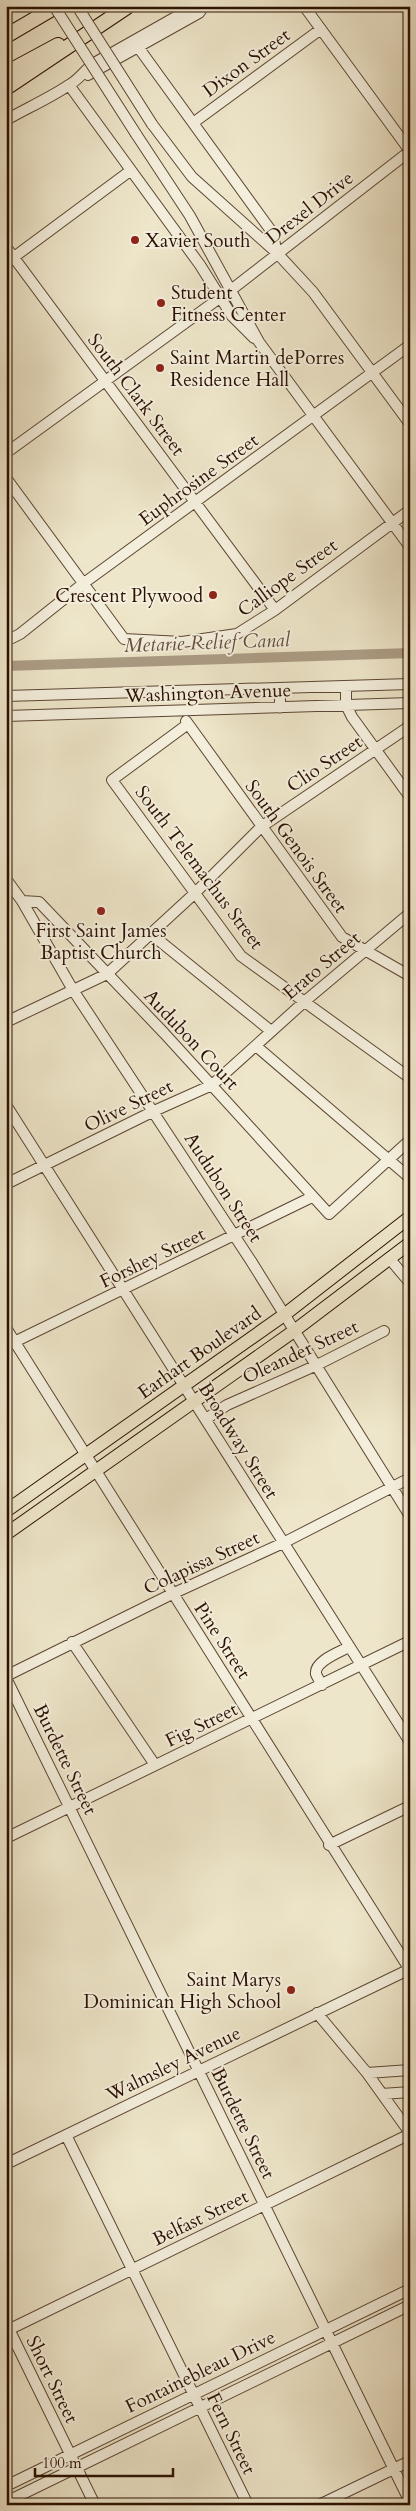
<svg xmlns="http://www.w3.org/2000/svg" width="416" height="2511" font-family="Cardo,serif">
<rect width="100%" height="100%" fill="#eee6ca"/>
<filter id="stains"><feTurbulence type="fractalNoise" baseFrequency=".004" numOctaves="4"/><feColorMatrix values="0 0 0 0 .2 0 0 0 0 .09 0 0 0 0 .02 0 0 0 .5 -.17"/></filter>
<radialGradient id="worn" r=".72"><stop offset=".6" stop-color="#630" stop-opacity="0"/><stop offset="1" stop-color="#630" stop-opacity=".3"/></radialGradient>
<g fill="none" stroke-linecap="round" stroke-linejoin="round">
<!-- canal -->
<path stroke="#ac9d86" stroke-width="10" d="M6 666 410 653"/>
<defs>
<path id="minor" d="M304 6 410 151
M138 47 272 232 277 253
M88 75 199 13 204 6
M69 85 200 265 232 316 254 338
M6 120C27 108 50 98 69 85 80 79 84 70 96 62L195 6
M193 123 321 29
M152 124 192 177 277 253 313 292 410 424
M136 134 190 216 259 342 410 547
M6 247 275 610
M6 263 130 171
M231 290 410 151
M6 453 221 297
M6 478 124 639 182 642 237 634 275 610 410 510
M6 641 20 634 84 583 410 345
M346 686V705L352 717 410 797
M6 696 410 684
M280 708V688
M6 716 410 703
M186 721 342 937 410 976
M188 724 112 780 241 956 410 1078
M6 879 22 901 73 990 251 1261 410 1516
M22 901 39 902 164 1033 329 1214 410 1140
M151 934 271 1031
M6 1022 107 974 194 894 261 827 410 726
M256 1046 410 1178
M6 1105 410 1742
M6 1184 154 1111 212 1085 304 1002 410 913
M389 1258 410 1283
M6 1328 410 1970
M6 1346 312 1197
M206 1419 227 1405 317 1365 384 1331
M72 1642 155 1765
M6 1676 172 1594 283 1543 410 1478
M6 1678 410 2502
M322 1685C320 1681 317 1677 316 1674 314 1661 340 1652 349 1647
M6 1838 410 1641
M329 1845 410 1806
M317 2013 367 2073 410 2133
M367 2073 410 2070
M382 2094 410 2092
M66 2135 248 2505
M6 2164 410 1969
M6 2323 95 2505
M6 2331 410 2134
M6 2486 410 2289
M6 2502 410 2305
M319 2505 410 2461"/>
<path id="major" d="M6 1511 284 1315 410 1217
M6 1534 294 1331 410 1243"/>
<path id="highway" d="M6 36 57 6
M6 73 58 45
M6 88 127 7"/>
</defs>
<!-- minor casing -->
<use href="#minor" stroke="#5c4633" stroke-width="12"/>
<!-- major casing -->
<use href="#major" stroke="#2b1001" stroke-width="14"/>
<!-- highway casing -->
<use href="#highway" stroke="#2b1001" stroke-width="16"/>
<!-- minor -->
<use href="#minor" stroke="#f4efdd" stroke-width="10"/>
<!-- major -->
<use href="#major" stroke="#eee6ca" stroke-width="12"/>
<!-- highway -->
<use href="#highway" stroke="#eee6ca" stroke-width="14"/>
<defs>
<path id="minor-bridge" d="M54 6 136 134
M77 6 152 124"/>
</defs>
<!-- minor-bridge casing -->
<use href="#minor-bridge" stroke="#5c4633" stroke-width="12" stroke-linecap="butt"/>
<!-- minor-bridge -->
<use href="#minor-bridge" stroke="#f4efdd" stroke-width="10"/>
</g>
<!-- markers -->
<g fill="#8f2418" stroke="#f4efdd" stroke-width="2">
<circle cx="135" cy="240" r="5"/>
<circle cx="161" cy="303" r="5"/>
<circle cx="160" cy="368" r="5"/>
<circle cx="213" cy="595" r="5"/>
<circle cx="101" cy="911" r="5"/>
<circle cx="291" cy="1990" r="5"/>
</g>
<g text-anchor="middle" stroke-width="4" stroke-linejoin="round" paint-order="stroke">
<!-- street labels -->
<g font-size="19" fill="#2b1001" stroke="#f4efdd">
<text transform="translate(246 62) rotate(-36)" y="7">Dixon Street</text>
<text transform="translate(309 207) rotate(-38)" y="7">Drexel Drive</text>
<text transform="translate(137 394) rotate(53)" y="7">South Clark Street</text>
<text transform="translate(198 479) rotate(-36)" y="7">Euphrosine Street</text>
<text transform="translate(287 577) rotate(-36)" y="7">Calliope Street</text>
<text transform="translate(208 692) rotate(-2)" y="7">Washington Avenue</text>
<text transform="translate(324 763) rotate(-34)" y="7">Clio Street</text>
<text transform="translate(297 846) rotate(54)" y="7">South Genois Street</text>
<text transform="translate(200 867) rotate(53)" y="7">South Telemachus Street</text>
<text transform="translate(321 965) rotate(-40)" y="7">Erato Street</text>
<text transform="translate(192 1039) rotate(47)" y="7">Audubon Court</text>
<text transform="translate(128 1105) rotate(-26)" y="7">Olive Street</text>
<text transform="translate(224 1187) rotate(57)" y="7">Audubon Street</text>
<text transform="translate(152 1257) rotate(-26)" y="7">Forshey Street</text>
<text transform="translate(300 1351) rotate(-25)" y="7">Oleander Street</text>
<text transform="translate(199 1352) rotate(-35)" y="7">Earhart Boulevard</text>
<text transform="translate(239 1440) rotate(58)" y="7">Broadway Street</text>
<text transform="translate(201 1562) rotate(-25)" y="7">Colapissa Street</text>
<text transform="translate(223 1640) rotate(57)" y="7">Pine Street</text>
<text transform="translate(201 1724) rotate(-26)" y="7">Fig Street</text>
<text transform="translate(66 1759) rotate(64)" y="7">Burdette Street</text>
<text transform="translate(173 2063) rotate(-26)" y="7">Walmsley Avenue</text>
<text transform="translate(244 2123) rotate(64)" y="7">Burdette Street</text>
<text transform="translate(200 2217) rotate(-26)" y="7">Belfast Street</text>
<text transform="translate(200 2371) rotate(-26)" y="7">Fontainebleau Drive</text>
<text transform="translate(53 2379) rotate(64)" y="7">Short Street</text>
<text transform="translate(232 2433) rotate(64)" y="7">Fern Street</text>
</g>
<!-- poi labels -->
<g font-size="19" fill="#2b1001" stroke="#f4efdd" text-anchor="start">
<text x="145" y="247">Xavier South</text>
<text x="171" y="299">Student<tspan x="171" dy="22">Fitness Center</tspan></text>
<text x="170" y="364">Saint Martin dePorres<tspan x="170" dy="22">Residence Hall</tspan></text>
<text x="203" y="602" text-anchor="end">Crescent Plywood</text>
<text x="101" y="937" text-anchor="middle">First Saint James<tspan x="101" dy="22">Baptist Church</tspan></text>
<text x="281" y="1986" text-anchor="end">Saint Marys<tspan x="281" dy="22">Dominican High School</tspan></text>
</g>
<!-- water labels -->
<g font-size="20" font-style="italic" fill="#654f3d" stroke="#f4efdd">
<text transform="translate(207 642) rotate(-2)" y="7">Metarie Relief Canal</text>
</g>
</g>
<!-- margin -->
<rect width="416" height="2511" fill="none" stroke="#eee6ca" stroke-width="25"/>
<rect x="8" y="8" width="401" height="2496" fill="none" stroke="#2b1001" stroke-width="2.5"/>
<rect x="12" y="12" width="391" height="2486" fill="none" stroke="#2b1001"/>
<!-- scale -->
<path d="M35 2468v8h138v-8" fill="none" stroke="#2b1001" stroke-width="2.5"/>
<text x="42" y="2468" font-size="15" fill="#2b1001" stroke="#f4efdd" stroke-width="4" paint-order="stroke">100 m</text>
<rect width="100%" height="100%" filter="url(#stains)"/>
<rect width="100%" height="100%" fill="url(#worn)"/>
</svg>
